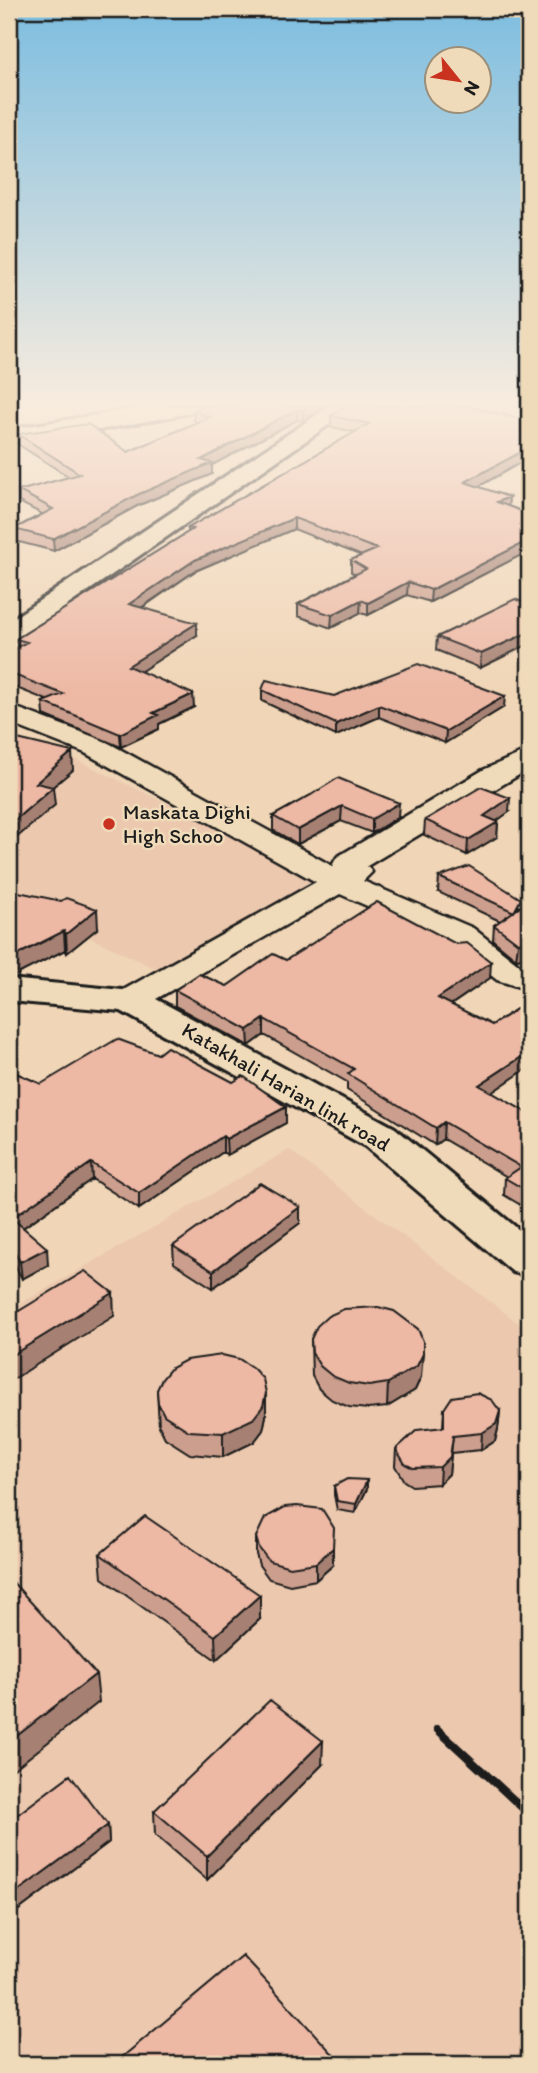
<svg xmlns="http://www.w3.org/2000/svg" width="538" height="2073" font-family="Itim,sans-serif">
<rect width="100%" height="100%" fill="#f0d5b6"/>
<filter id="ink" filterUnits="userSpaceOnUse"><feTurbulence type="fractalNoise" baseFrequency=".0143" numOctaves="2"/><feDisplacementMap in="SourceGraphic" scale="14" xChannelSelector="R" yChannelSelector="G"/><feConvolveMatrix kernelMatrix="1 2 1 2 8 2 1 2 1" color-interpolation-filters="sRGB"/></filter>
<g filter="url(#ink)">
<!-- built -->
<path fill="#ebc8ae" d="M64 754 323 879 159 970 53 920 9 904V769Z
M289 1150 529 1331V2064H9V1310Z"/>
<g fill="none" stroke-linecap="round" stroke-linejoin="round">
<defs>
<path id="minor" d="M9 705 105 741 334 867 333 864 337 857 483 770 529 750V769L367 866 372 872 363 881 473 928 521 966 529 969V990L497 980 449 942 340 894 142 1007 130 1010 118 1007 113 1000 118 993 316 882 85 753 9 723Z"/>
<path id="tertiary" d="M153 406H201L190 413 67 436 9 443V429Z
M9 979 143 992 395 1128 529 1238V1276L513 1272 365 1146 121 1011 9 1001Z"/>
<path id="trunk" d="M330 406H356L19 639 9 641V621Z"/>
</defs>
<!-- minor casing -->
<use href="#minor" stroke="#1c1c1c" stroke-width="5"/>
<!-- tertiary casing -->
<use href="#tertiary" stroke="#1c1c1c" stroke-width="6"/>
<!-- trunk casing -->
<use href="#trunk" stroke="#1c1c1c" stroke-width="6"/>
<!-- minor -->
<use href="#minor" fill="#efdbb9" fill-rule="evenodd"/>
<!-- tertiary -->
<use href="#tertiary" fill="#efdbb9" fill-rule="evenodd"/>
<!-- trunk -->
<use href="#trunk" fill="#efdbb9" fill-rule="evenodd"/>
<!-- rail -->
<path stroke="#1c1c1c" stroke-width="8" d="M437 1729 529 1814"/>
</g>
<!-- wall -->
<path fill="#cc9e8d" stroke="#1c1c1c" stroke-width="2" d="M203 406H325L303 421 297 420 212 465V474L137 506 54 551 15 541 14 529 42 514 19 502V491L69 477 19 445 18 434 128 452 197 422 194 421V411Z
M331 416 529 421V465L520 463 478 487 509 497 508 506 529 514V551L430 602 407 595 368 615 360 613 331 628 298 616V604L355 574 351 572V560L362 556 294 529 195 571 142 608 197 635 141 671 194 707 159 724V729L121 747 44 715 43 702 47 700 9 685V651L17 647 16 639 188 532V528L355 432 331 427Z
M529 605V644L480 668 436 650 437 637Z
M262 690 334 696 504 707 445 743 379 717 336 736 262 701Z
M311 795 398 817 372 833 341 821 298 844 273 830V816Z
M509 812 496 821 498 822 497 837 467 855 424 835 425 820Z
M439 877 520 907 529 901V958L528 957 516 959 493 940 494 925 500 921 438 892Z
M9 890 98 928 67 953 65 950 12 977 9 976Z
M286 960 490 978 451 1005 492 1025 529 1001V1067L491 1092 529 1114V1210L504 1195 505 1178 507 1177 443 1139 435 1145 347 1090V1082L264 1035 249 1046 175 1006V990L227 986Z
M9 1070 41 1084 233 1082 286 1107V1123L227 1155 223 1152 139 1209 92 1179 23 1228 48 1265 22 1279 9 1254Z
M300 1223 213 1288 174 1263 173 1246Z
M311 1339 421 1377 415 1390 387 1407 368 1409 349 1407 332 1400 319 1389 312 1376Z
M157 1390 266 1393V1416L263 1430 254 1442 223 1457 190 1454 165 1438 159 1426Z
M444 1409 500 1411 498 1429 495 1441 481 1450 451 1453 449 1474 439 1484 412 1486 404 1481 395 1466 396 1449 443 1427Z
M334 1486 367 1489 355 1513 337 1510 334 1495Z
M256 1537 333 1565 316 1580 290 1585 269 1579 259 1565 256 1554Z
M100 1554 260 1619 216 1660 102 1578Z
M322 1765 207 1880 155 1835 154 1811Z
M9 1821 108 1825 109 1842 16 1912 9 1903Z"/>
<!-- shaded-wall -->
<path fill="#a68173" stroke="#1c1c1c" stroke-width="2" d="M309 406H325L303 421V410Z
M298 409 297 420 212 465V474L137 506 54 551 53 539Z
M521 452 520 463 465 494V482Z
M509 497 508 508 497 502Z
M294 518V529L195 571 129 616V604L195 560Z
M529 540V551L430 602 431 590Z
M408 582 407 595 368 615V603Z
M361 600 360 613 331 628 332 615Z
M197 623V635L129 679 128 666Z
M529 632V644L480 668 481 654Z
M193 694 194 707 159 724V729L121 747 120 734 153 713Z
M505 696 504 707 445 743 446 731Z
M379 705V717L336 736V724Z
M72 752 73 770 37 800 36 783Z
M53 787 55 805 9 844V825Z
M510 798 509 812 483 831 484 816Z
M399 803 398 817 372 833V819Z
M342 806 341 821 298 844V830Z
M498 822 497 837 467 855 468 840Z
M97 909 98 928 67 953 66 934Z
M64 931 65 950 12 977 11 958Z
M529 941 528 957 516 959 518 943Z
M491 962 490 978 437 1014 438 998Z
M264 1019V1035L249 1046 248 1030Z
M529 1052V1067L478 1102 479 1085Z
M286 1107V1123L227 1155 226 1139Z
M444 1122 443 1139 435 1145 436 1128Z
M223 1136V1152L139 1209V1193Z
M91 1163 92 1179 14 1234 12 1218Z
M300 1207V1223L213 1288V1271Z
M47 1248 48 1265 22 1279 20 1262Z
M113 1293 114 1316 9 1382V1357Z
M423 1354 421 1377 415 1390 387 1407 388 1383Z
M266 1393V1416L263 1430 254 1442 223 1457V1433Z
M500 1411 498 1429 495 1441 481 1450 482 1433Z
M453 1436 449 1474 439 1484 440 1467Z
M367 1480V1489L355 1513 356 1504Z
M333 1545V1565L316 1580V1563Z
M260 1595V1619L216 1660 215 1636Z
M96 1674 99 1702 9 1773V1742Z
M323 1741 322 1765 207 1880V1856Z
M108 1825 109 1842 16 1912 14 1894Z"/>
<!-- building -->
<path fill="#edb8a4" stroke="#1c1c1c" stroke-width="2" d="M203 406H309L303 410 298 409 201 460 212 463 137 495 53 539 14 529 53 509 19 491 80 474 18 434 88 424 128 452 210 417 194 411Z
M345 406H467L529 421V454L521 452 465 482 509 497 497 502 529 514V540L431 590 408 582 368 603 361 600 332 615 298 604 366 569 351 560 377 549 294 518 195 560 129 604 197 623 128 666 193 694 153 713 158 715 120 734 43 702 63 694 9 673V651L27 642 16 639 193 529 188 528 369 424 331 416Z
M515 599 529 605V632L481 654 437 637Z
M418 664 505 696 446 731 379 705 336 724 262 690 266 680 334 696Z
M9 737 72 752 36 783 53 787 9 825Z
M338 778 399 803 372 819 342 806 298 830 273 816 311 795Z
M481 787 510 798 484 816 498 822 468 840 425 820Z
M469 866 521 899 514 912 439 877Z
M9 890 61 901 66 898 97 909 66 934 64 931 11 958 9 957Z
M529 901V941L518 943 494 925Z
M377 902 456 944 467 943 491 962 438 998 492 1025 529 1001V1052L479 1085 529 1114V1192L505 1178 521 1167 444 1122 436 1128 348 1074 354 1069 264 1019 248 1030 175 990 199 974 227 986 273 954 286 960Z
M117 1039 158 1054 167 1047 233 1082 243 1076 286 1107 226 1139 223 1136 139 1193 91 1163 12 1218 47 1248 20 1262 9 1241V1070L41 1084Z
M260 1183 300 1207 213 1271 173 1246Z
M85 1271 113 1293 9 1357V1317Z
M378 1307 394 1311 418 1329 423 1341V1354L417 1366 388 1383 369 1386 349 1383 332 1376 320 1366 312 1353 311 1339 317 1326 328 1316 344 1309Z
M222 1355 239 1359 253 1368 263 1379 266 1393 263 1406 253 1419 223 1433 189 1431 164 1415 158 1403 157 1390 162 1379 171 1368 186 1360Z
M477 1393 492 1400 500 1411 496 1424 482 1433 453 1436 450 1457 440 1467 413 1468 405 1464 396 1449 417 1430 444 1427V1409L452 1397Z
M347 1479 367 1480 356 1504 337 1501 334 1486Z
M297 1506 322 1509 334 1528 333 1548 316 1563 290 1567 269 1561 259 1548 256 1537 265 1518 285 1507Z
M145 1516 260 1595 215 1636 100 1554Z
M9 1578 96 1674 9 1742Z
M270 1700 323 1741 207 1856 154 1811Z
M70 1775 108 1825 14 1894 9 1888V1821Z
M243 1956 342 2064H114Z"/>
</g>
<!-- sky -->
<linearGradient id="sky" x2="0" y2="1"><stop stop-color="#7cbde0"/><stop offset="0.58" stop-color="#f8ecde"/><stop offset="1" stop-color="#f8ecde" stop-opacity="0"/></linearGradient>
<rect width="538" height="697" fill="url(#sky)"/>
<!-- markers -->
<circle fill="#c8321e" stroke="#efdbb9" stroke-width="2.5" cx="109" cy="824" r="7"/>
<g text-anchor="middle" stroke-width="5" stroke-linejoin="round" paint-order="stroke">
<!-- poi labels -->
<g font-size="21" fill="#1c1c1c" stroke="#efdbb9" text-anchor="start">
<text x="123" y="819">Maskata Dighi<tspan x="123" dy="24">High Schoo</tspan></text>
</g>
<!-- street labels -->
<g font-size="21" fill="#1c1c1c" stroke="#efdbb9">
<text transform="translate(286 1087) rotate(30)" y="7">Katakhali Harian link road</text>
</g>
</g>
<!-- margin -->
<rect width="538" height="2073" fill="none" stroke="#efdbb9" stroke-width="35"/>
<rect x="18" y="18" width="503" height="2038" fill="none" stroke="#1c1c1c" stroke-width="2.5" filter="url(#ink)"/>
<!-- north arrow -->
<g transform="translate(458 80) rotate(120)"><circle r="33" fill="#efdbb9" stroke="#9b8f7a" stroke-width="2"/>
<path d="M0-5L12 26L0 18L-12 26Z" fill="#c8321e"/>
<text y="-10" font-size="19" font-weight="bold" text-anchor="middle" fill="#1c1c1c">N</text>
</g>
</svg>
